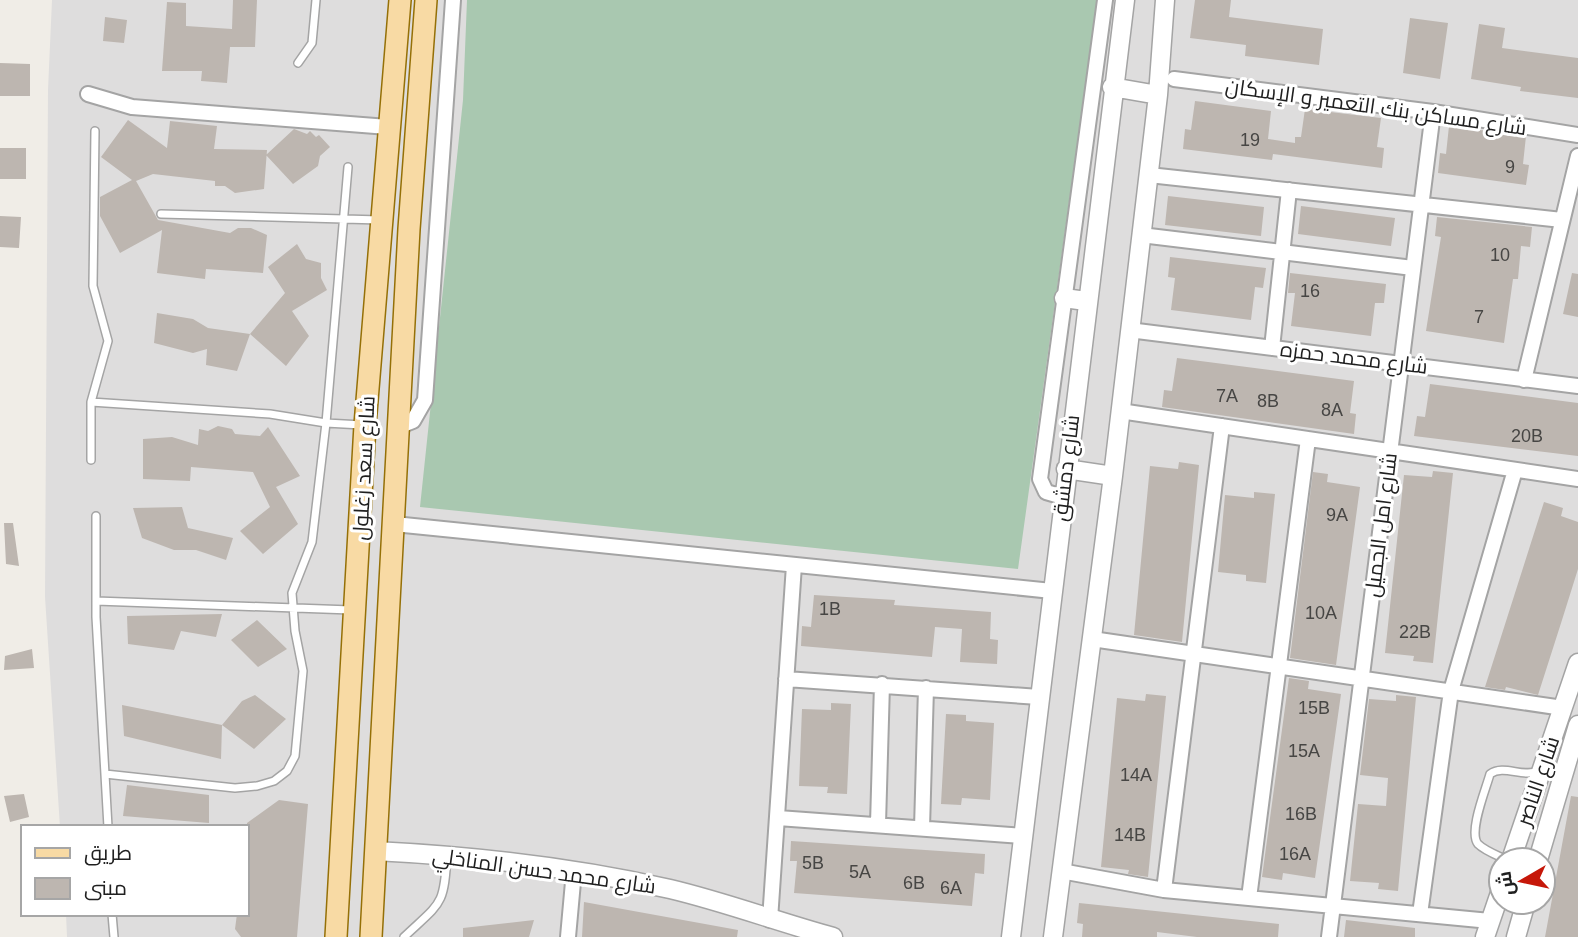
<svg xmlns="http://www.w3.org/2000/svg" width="1578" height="937" font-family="Arial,Cairo,sans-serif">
<rect width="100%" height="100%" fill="#f0ede7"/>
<!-- residential -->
<path fill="#dedddd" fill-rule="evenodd" d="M52 0H1578V937H67L66 914H247V827H60L45 597 48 90ZM1501 860H1543V902H1501Z"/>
<!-- cemetery -->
<path fill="#a9c8b0" d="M467 0H1097L1018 569 420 507 463 100Z"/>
<!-- building -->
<path fill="#bdb6b0" d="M233 0H257L255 47H230L227 83 201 81 202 71H162L167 2 186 3V26L232 29Z
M1195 0H1231L1229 17 1323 29 1319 65 1245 56 1246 45 1190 38Z
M105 17 127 20 124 43 103 41Z
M1410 18 1448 23 1440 79 1403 73Z
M1479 24 1505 28 1502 48 1578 58V98L1520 91 1521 87 1471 79Z
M0 63 30 64V96H0Z
M1195 101 1271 111 1268 139 1295 143V137H1301L1305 109 1381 118 1377 147 1384 148 1382 168 1273 154 1272 160 1183 149 1185 129 1191 130Z
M128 120 167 148 170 121 217 126 214 149 267 150 264 189 235 193 225 186H215V181L153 174 136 181 158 220 230 233 238 228H251L267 235 263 273 206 269 205 279 157 273 162 230 120 253 100 216V197L132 180 101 157Z
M1449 126 1526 136 1523 164 1529 165 1526 185 1438 173 1440 153 1446 154Z
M294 129 307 134 310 131 316 137 319 135 330 147 320 156 318 166 293 184 266 155Z
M0 148H26V179H0Z
M1168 196 1264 207 1261 236 1165 225Z
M1301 206 1395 218 1391 246 1298 234Z
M0 216 21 217 19 248 0 247Z
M1437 217 1532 227 1530 247 1521 246 1518 279H1513L1504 343 1426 331 1441 237 1435 236Z
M297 244 306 259 321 263V278L327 290 292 311 309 336 286 366 250 334 285 293 268 267Z
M1170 257 1266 268 1263 288 1255 287 1251 320 1171 310 1175 278 1168 277Z
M1290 273 1386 284 1384 303H1375L1371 336 1291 326 1295 293H1288Z
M1572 273 1578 274V317L1563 314Z
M157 313 193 319 208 328 250 334 237 371 206 365 207 349 193 353 154 343Z
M1177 358 1354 381 1350 413 1356 414 1354 434 1162 407 1164 390 1172 391Z
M1430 384 1578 403V456L1414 436 1417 416 1425 417Z
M218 426 232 429 235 434 260 436 268 427 300 476 276 487 298 524 263 554 240 531 270 507 253 472 191 467 190 481 143 479V439L172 437 198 445 199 429 208 431Z
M1179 462 1199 465 1182 642 1134 635 1150 466 1178 469Z
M1433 471 1453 473 1433 663 1413 661 1414 656 1385 653 1404 475 1432 477Z
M1313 472 1328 474 1327 482 1360 487 1336 665 1290 658Z
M1254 492 1275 494 1266 583 1246 581V575L1218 572 1225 495 1254 498Z
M1544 502 1563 508 1561 516 1578 522V569L1562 620 1538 695 1506 687 1505 690 1485 687Z
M182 507 188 528 233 538 226 560 196 550H174L142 538 133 508Z
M4 523H13L19 566 6 564Z
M814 595 895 600 894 605 991 612 990 639 998 640 997 664 960 662 962 629 935 627 932 657 801 646 802 626 811 627Z
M222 614 216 637 181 631 174 650 128 644 127 616Z
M257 620 287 649 258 667 231 640Z
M32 649 34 668 4 670 5 656Z
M1289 678 1309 681 1308 689 1341 694 1315 878 1283 873 1282 880 1262 877Z
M1146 694 1166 696 1148 877 1128 874 1129 870 1101 867 1117 698 1145 701Z
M255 695 286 719 254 749 222 725 242 701Z
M1396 695 1416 697 1398 891 1378 889 1379 883 1350 881 1358 804 1386 806 1388 778 1360 775 1369 699 1396 701Z
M831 703 851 704 847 794 827 793 828 787 799 786 802 709 831 710Z
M122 705 222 725 221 759 124 736Z
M946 714 966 715V721L994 723 990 800 962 798 961 805 941 804Z
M127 785 209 795V823L123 816Z
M24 794 29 817 10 822 4 796Z
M1571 796 1578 797V937H1545Z
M279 800 308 804 297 937H241L235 929 237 914H247V823Z
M791 841 985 854 984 874 975 873 972 906 794 893 797 861H790Z
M584 902 738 930 737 937H582Z
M1079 903 1279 924 1278 937H1197L1157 932V937H1082L1083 924 1077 923Z
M534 920 529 937H463V928Z
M1346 920 1415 928V937H1344Z"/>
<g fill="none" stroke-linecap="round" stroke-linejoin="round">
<defs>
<path id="service" d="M298 63 312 43 316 0
M161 214 380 220
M91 402 270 414 326 423 362 425
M91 460V402L108 341 93 286 95 131
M96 516V617L108 827
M96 601 351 610
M105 774 235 788 257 786 274 781 287 771 295 756 303 671 295 631 292 593 312 542 326 423 348 167
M1507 860C1499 856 1485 851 1478 844 1468 832 1486 789 1490 774 1504 764 1522 778 1539 771
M112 914 114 937
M404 937C441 902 444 907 447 855"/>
<path id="minor" d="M1174 79 1433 112 1578 135
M88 94 132 107 388 127
M1149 175 1562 220
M1141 235 1413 268
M1129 330 1578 386
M1272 348 1289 190
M1524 380 1578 156
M1120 411 1578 479
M398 427 413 421 425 400 453 0
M1063 497 1046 492 1040 479 1105 0
M394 524 1052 591
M1092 639 1563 708
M786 679 1039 697
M778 818 1023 836
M878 824 882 684
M922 828 926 688
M1061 871 1164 890 1490 921
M1164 890 1222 426
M1249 898 1308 439
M1420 914 1451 691 1515 470
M770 920 794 565
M568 937 574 871
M1329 937 1433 112"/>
<path id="tertiary" d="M1112 87 1158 95
M1064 298 1086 301
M1066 469 1113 476
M375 851C474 856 573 867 670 889 725 902 778 922 833 937
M1511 860 1578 663
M1538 860 1578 725
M1011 937 1125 0
M1053 937 1113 476 1158 95 1165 0
M1485 937 1501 890
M1516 937 1526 902"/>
<path id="primary" d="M336 937 365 425 400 0
M371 937 409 229 426 0"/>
</defs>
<!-- service casing -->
<use href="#service" stroke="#a4a4a4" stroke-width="10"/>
<!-- minor casing -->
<use href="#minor" stroke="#a4a4a4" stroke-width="18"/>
<!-- tertiary casing -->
<use href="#tertiary" stroke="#a4a4a4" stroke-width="21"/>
<!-- primary casing -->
<use href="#primary" stroke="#957007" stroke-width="24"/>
<!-- service -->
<use href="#service" stroke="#fff" stroke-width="7"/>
<!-- minor -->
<use href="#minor" stroke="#fff" stroke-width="14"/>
<!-- tertiary -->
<use href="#tertiary" stroke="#fff" stroke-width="18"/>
<!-- primary -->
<use href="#primary" stroke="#f8daa4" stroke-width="21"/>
</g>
<g text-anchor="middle" stroke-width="6" stroke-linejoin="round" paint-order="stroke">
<!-- number labels -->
<g font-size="18" fill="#474644">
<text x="1250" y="146">19</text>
<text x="1510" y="173">9</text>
<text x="1500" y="261">10</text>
<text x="1310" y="297">16</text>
<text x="1479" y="323">7</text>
<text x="1227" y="402">7A</text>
<text x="1268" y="407">8B</text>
<text x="1332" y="416">8A</text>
<text x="1527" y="442">20B</text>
<text x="1337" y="521">9A</text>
<text x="830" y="615">1B</text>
<text x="1321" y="619">10A</text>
<text x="1415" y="638">22B</text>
<text x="1314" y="714">15B</text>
<text x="1304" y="757">15A</text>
<text x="1136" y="781">14A</text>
<text x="1301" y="820">16B</text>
<text x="1130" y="841">14B</text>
<text x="1295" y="860">16A</text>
<text x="813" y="869">5B</text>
<text x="860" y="878">5A</text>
<text x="914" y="889">6B</text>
<text x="951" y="894">6A</text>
</g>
<!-- street labels -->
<g font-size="21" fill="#202020" stroke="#fff">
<text transform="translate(1376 107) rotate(8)" y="7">شارع مساكن بنك التعمير و الإسكان</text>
<text transform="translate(1354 358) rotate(7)" y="7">شارع محمد حمزه</text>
<text transform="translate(364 468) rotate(-87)" y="7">شارع سعد زغلول</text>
<text transform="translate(1066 468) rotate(-83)" y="7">شارع دمشق</text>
<text transform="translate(1381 525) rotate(-83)" y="7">شارع امل الجميل</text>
<text transform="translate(1538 781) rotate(-71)" y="7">شارع الناصر</text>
<text transform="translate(544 871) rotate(8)" y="7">شارع محمد حسن المناخلي</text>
</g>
</g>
<!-- legend -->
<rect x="21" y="825" width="228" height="91" fill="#ffffff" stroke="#a6a6a6" stroke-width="2"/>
<rect x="35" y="848" width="35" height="10" fill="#f8daa4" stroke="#a6a6a6" stroke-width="2"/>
<text x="84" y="860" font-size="21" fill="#202020">طريق</text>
<rect x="35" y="878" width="35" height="21" fill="#bdb6b0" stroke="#a6a6a6" stroke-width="2"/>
<text x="84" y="895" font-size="21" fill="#202020">مبنى</text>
<!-- north arrow -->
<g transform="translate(1522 881) rotate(261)"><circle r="33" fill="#ffffff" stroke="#a6a6a6" stroke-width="2"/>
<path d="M0-5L12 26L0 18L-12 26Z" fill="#c61709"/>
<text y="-10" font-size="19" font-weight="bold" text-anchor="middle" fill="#202020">ش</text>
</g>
</svg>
